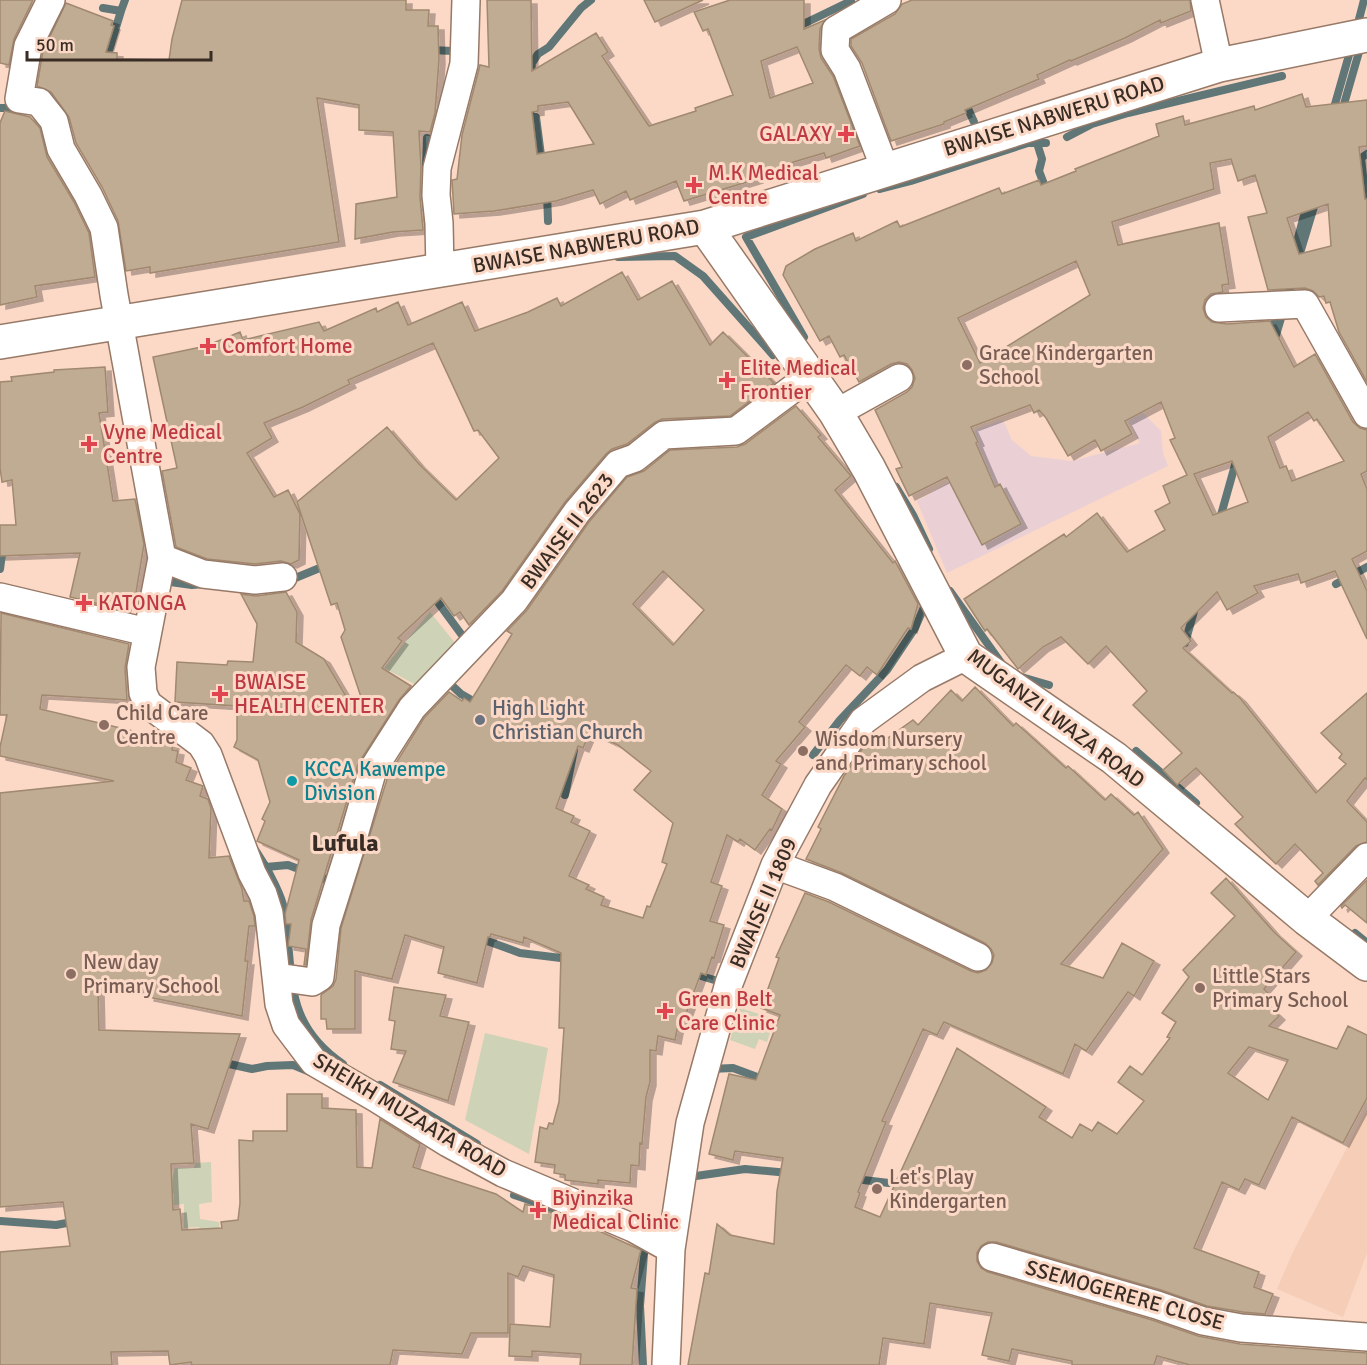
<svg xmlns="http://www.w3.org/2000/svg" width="1367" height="1365" font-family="Signika,sans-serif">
<defs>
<filter id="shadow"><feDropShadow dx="6" dy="4" stdDeviation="0" flood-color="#0004"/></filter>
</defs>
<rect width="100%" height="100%" fill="#fbd9c6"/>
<!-- commercial -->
<path fill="#ead0d5" d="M1117 401 1136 406 1161 431 1163 453 1168 466 947 573 917 501 967 471 970 433 980 428 1003 420 1012 440 1031 456 1072 461 1140 443Z"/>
<!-- built -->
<path fill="#f6cdb6" d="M1367 1109V1253L1343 1317 1277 1289 1292 1254Z"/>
<!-- green -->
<path fill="#ced2b6" d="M430 612 456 644 422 688 384 668Z
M740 1008 775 1019 767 1042 759 1039 755 1049 730 1040Z
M485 1033 548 1048 529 1154 465 1120Z
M211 1162 212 1202 199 1204 200 1219 219 1222 221 1247 203 1255 199 1227 184 1228V1204L166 1206 175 1168H194L195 1163Z"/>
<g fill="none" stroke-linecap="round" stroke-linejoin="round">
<!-- stream -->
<path stroke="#607677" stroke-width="8" d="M103 8 121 11 125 0
M1357 27 1364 0
M795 28 851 1
M429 50 454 51 455 56
M106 60 121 11
M531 75 532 63 538 54 549 47 581 8 591 0
M965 102 974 122
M0 108H19
M530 108 531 116 536 117 542 163
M1333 111 1351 48
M1342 111 1361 45
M1067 137 1092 124 1128 113 1282 76
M1037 143 1042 159 1039 171 1047 192
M1367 154 1361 158 1367 211
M426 168 427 138
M880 189 911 181 1028 143H1046
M547 193 548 221
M1294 253 1307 204
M618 257 675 256 703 276 773 355
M1297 263 1316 200
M1276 335 1292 281
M804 337 746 237 863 194
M1270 337 1278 311
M896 487 913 515 929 549
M1219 522 1237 458
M0 569 3 547
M163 581 192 585 204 584
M288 581 327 565
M1336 584 1367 567
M950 591 1002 664
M431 593 467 642
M1185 643 1195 608
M1018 676 1049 685
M446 680 461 694 480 705
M1136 751 1196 803
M813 755 840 720 887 670 915 628 925 605 923 601
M565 795 574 750
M256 851 266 867 288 865 362 893
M266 867C272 879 280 892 283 905 296 971 279 1020 343 1064
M1355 933 1367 943
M479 938 520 953 569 959
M691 973 721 982
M220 1062 252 1069 267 1066 293 1065 310 1072
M710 1069 733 1068 765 1080
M380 1085 477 1144
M685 1174 696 1176 745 1169 789 1173
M855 1179 889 1183 906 1182
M514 1195C538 1202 559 1214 583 1220
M0 1221 56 1225 72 1222
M643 1365 640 1306 645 1241"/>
</g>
<!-- building -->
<path fill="#c0ab93" stroke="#a0896f" stroke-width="1.5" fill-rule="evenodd" filter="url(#shadow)" d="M0 0H33L14 39 9 65 0 63Z
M182 0H406V10H429L428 26H438L439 60 435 113 430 132 419 131 421 167 420 197 423 230 393 232 355 239 356 204 397 197 393 132 359 130V105L317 98 339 242 150 273V267L126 271 118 221 102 187 76 143 69 117 51 92 37 86 43 51 66 3 113 21 111 25 114 26 106 52 117 53V59L169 60 172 39Z
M487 0H531L532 71 596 33 608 52 602 56 649 126 696 111 695 108 733 95 708 29 703 31 694 12 730 0H804V29L825 20 820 29 819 49 821 58 833 76 860 146 826 158 824 153 787 164 788 166 756 176 757 179 684 201 676 181 630 200 626 191 600 204 593 190 556 201 494 211 454 214 452 180 457 179 462 135 480 65 489 67ZM797 47 813 83 770 98 761 61ZM568 102 594 144 537 154 532 112 538 111V106Z
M644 0H703L655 22Z
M912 0H1190L1191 11 1161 23 1160 20 1125 38 1071 61 1070 60 1037 75 1039 79 965 110 966 113 944 122V124L891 141 862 63 851 46V39L895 14 902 4Z
M1302 94 1306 107 1367 100V146L1359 147 1365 199H1367V382L1339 332 1330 302 1326 303 1324 296 1319 297 1313 291 1305 288 1268 290 1248 217 1267 213 1255 175 1238 181 1231 159 1210 163 1214 189 1112 222 1118 245 1219 223 1229 284 1222 285 1223 292 1211 294 1205 300 1203 308 1206 317 1212 322 1227 324 1270 321 1294 367 1315 354 1353 422 1360 428 1367 430V471L1361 474 1367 489V551L1352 559 1367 591V639L1335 571 1301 583 1298 574 1254 586 1258 593 1227 610 1217 592 1181 628 1191 641 1183 648 1232 693 1233 692 1240 698 1316 793 1346 764 1339 758 1342 754 1321 733 1367 693V780L1365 778 1347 801 1367 822V842L1356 846 1318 885 1315 881 1323 873 1295 844 1276 864 1249 838 1235 824 1243 817 1196 768 1177 785 1163 770 1182 753 1133 705 1147 691 1106 646 1088 664 1061 637 1043 647 1018 669 987 629 985 631 964 599 1064 534 1066 537 1097 513 1127 552 1165 530 1155 511 1170 503 1163 486 1187 475 1170 440 1175 438 1161 402 1125 421 1132 434 1101 451 1095 440 1068 456 1046 418 1039 410 1034 413 1030 405 971 427 978 442 976 443 995 487 1000 484 1021 524 982 545 947 477 909 496 896 469 902 467 875 410 907 392 912 387 915 378 912 370 907 364 899 362 891 364 859 382 844 355 840 357 829 336 820 341 783 275 786 266 815 249 853 233 856 241 897 221 900 227 999 188 1002 194 1039 180 1041 185 1076 171 1075 169 1159 136 1156 124 1183 116 1185 125 1254 106 1255 110ZM1328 204 1331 246 1299 254 1287 218ZM1076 261 1090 295 980 363 958 318ZM1308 412 1314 421 1317 419 1344 461 1292 481 1286 466 1280 468 1268 437ZM1232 461 1248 502 1213 515 1194 474Z
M5 111 30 117 40 128 47 157 74 202 89 233 95 277 35 286 37 297 0 305V123Z
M622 272 638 300 672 281 710 345 723 332 774 383 730 416 662 419 654 423 627 444 612 449 606 454 565 502 502 591 469 625 460 612 454 616 441 598 398 638 402 641 382 668 411 686 399 700 358 764 311 920 306 965H304L306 949 288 946 291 924H286L285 914 299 860 257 841 265 821 262 819 270 802 258 760 234 747 237 740V706L175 702 177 662 227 665 228 661 253 662 257 624 241 594 256 596 286 592 297 612 296 642 324 659 356 713 365 709 341 637 345 630 337 603 331 605 297 502 387 427 419 464 456 500 499 458 478 430 474 431 433 343 348 380 350 384 303 407 264 423 272 438 247 453 274 497 288 490 300 514 299 560 291 564 281 561 255 564 207 559 176 547 162 471 177 468 153 357 206 346 240 332 243 340 319 322 324 331 376 308 377 312 398 302 408 325 462 302 475 331 528 312 557 298 561 306Z
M105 367 108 412 99 413 113 501 135 499 144 544 134 605 126 603 124 610 70 597 80 553 0 556V525H16L12 480 2 482 0 468V382L12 381 11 377 54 372V370Z
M796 406 821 435 818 437 851 476 835 490 893 563 895 561 918 604 911 629 908 628 877 675 867 667 860 676 846 665 799 722 805 727 776 761 781 764 762 795 782 809 772 830 770 829 755 850 740 839 738 842 727 835 711 882 722 886 710 921 724 925 714 958 712 957 706 975 701 973 683 1022 679 1020 675 1040 658 1036 656 1051 650 1050V1082L646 1097 642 1144 640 1143 639 1166 631 1165 630 1183 598 1180V1184L565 1180V1175L554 1173 555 1165 535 1162 540 1127 547 1129 549 1123 553 1124 559 1102 564 1028H559L561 953 524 937 523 943 491 934 490 937H488L477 983 438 973 444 947 405 935 392 979 355 971V1029H327L326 1019H321V995L333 986 336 979 341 928 388 776 424 718 449 692 462 701 464 698 470 702 512 634 507 631 527 610 589 522 627 477 644 471 670 450 737 447 745 444ZM663 571 704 610 673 645 633 604ZM590 732 618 745 651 771 634 790 673 823 662 862 667 864 650 907 647 906 643 918 601 905 604 897 586 889 589 885 569 876 590 831 571 822 574 816 556 808 578 746 583 748Z
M1 613 129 644 125 668 127 700 42 695 40 709 163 738 162 742 173 745 172 750 178 751 176 762 191 768 186 780 203 786 200 796 208 799 211 808 209 858 229 856 242 889 244 901H249L254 916 255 926H249L245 961H248L242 1016 148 997 150 989H98L99 1030 240 1034 208 1129 191 1124 194 1163 171 1164 173 1210 180 1209 182 1230 222 1228 221 1222 238 1220 240 1203 239 1140 253 1141V1131H287V1094H322V1108L356 1110 357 1167 372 1168 380 1119 420 1144 413 1167 496 1194 523 1212 525 1204 553 1213 551 1218 586 1225 641 1250 631 1288 637 1289 632 1365H580L581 1354 532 1351V1357L509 1356 510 1324 550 1327 554 1275 523 1266 518 1277 508 1273V1333H471L462 1354 393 1350 390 1365H192L191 1362 170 1365 168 1351 111 1352 112 1365H0V1252L70 1246 63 1202 0 1207V793L114 781 0 756V747L7 715H0Z
M975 687 1013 726 1016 723 1066 768 1068 766 1105 800 1111 794 1134 815 1138 812 1163 849 1061 964 1103 978 1122 943 1154 961 1134 996 1128 992 1086 1051 1075 1044 1063 1074 944 1022 937 1035 923 1029 882 1121 886 1122 858 1192 860 1193 855 1207 880 1217 957 1048 1046 1107 1039 1117 1072 1138 1080 1124 1092 1131 1098 1122 1117 1134 1144 1101 1118 1082 1130 1066 1142 1075 1170 1038 1167 1037 1176 1022 1162 1013 1189 977 1183 970 1235 916 1211 893 1226 878 1274 932 1296 952 1264 989 1268 993 1262 1000 1279 1016 1269 1026 1337 1049 1348 1026 1367 1035V1098L1343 1143 1292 1117 1259 1185 1245 1179 1239 1190 1222 1182 1194 1248 1259 1272 1254 1287 1273 1294 1265 1314 1243 1312 1207 1306 1161 1290 996 1242H988L981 1246 977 1253V1261L981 1268 988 1272 1152 1320 1198 1336 1240 1344 1367 1353V1365H1190L1157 1356 1154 1365H1072V1361L1012 1349 1009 1361 982 1355 992 1313 930 1303 924 1344 883 1338 879 1365H688L705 1273 709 1274 717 1224 730 1235 774 1244 777 1191 783 1158 735 1151 733 1160 709 1154 729 1074 756 1080 780 1015 761 1008 779 958 776 957 805 893 829 902 971 971 978 973 986 970 992 963 994 955 991 949 985 943 842 873 806 859 821 829 818 827 844 776 865 745 873 740 878 745 913 720 918 725 951 690 962 701ZM1249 1047 1288 1060 1268 1100 1228 1073Z
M1367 880V923L1345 905 1342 908 1341 906Z
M394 987 446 995 440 1016 469 1022 448 1101 393 1082 406 1051 391 1049 395 1021 389 1020Z"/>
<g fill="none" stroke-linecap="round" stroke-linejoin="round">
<defs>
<path id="street" d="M51 0 28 46 19 99 39 102 54 121 61 149 88 195 104 228 114 295 162 558 141 667 143 693 148 704 201 744 208 755 252 873 263 894 269 913 279 1004 286 1025 314 1062 376 1098 448 1143 503 1173 633 1228 671 1249
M1205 0 1219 65
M885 169 847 69 835 50 836 30 887 0
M440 271 439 223 436 195 437 168 464 64 466 0
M1219 308 1305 304 1367 414
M836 413 899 378
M162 558 203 574 255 580 283 577
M0 597 147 632
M775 865 835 887 978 957
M1307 919 1367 857
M277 977 312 982 320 977 326 925 350 849 373 769 412 708 514 601 577 512 618 464 635 458 664 435 736 431 810 376
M992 1257 1157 1305 1203 1321 1241 1328 1367 1337
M666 1365 671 1249 690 1123 729 983 775 865 818 785 863 721 922 678 966 656"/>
<path id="secondary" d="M705 227 836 413 869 469 966 656 1114 758 1307 919 1367 964
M0 342 705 227 1219 65 1367 35"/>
</defs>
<!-- street casing -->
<use href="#street" stroke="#977967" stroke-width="30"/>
<!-- secondary casing -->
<use href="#secondary" stroke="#977967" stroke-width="36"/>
<!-- street -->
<use href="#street" stroke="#fff" stroke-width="27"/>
<!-- secondary -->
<use href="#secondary" stroke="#fff" stroke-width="33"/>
</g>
<!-- markers -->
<g fill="#e0444e" stroke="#fbd9c6" stroke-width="2">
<path d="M843 125h6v6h6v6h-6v6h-6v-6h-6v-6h6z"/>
<path d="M691 176h6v6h6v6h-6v6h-6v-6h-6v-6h6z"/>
<path d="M205 337h6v6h6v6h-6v6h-6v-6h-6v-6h6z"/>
<path d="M724 371h6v6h6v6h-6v6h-6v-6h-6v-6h6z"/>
<path d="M86 435h6v6h6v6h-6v6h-6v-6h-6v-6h6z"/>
<path d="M81 594h6v6h6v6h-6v6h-6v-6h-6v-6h6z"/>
<path d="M217 685h6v6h6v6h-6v6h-6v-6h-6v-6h6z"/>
<path d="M662 1002h6v6h6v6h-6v6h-6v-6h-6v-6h6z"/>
<path d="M535 1201h6v6h6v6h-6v6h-6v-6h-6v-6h6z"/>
</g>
<g fill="#8d6e63" stroke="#fbd9c6" stroke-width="2">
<circle cx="967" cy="365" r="6"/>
<circle cx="104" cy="725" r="6"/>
<circle cx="803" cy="751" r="6"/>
<circle cx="71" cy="974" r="6"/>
<circle cx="1200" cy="988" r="6"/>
<circle cx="877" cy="1189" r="6"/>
</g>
<circle fill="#6b7280" stroke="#fbd9c6" stroke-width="2" cx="480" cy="720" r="6"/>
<circle fill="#0f9aa8" stroke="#fbd9c6" stroke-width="2" cx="292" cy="781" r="6"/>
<g text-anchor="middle" stroke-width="6" stroke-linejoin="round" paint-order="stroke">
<!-- street labels -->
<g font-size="21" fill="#392c24" stroke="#fbd9c6">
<text transform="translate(1054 116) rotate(-17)" y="7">BWAISE NABWERU ROAD</text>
<text transform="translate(586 246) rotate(-10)" y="7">BWAISE NABWERU ROAD</text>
<text transform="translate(567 531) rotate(-53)" y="7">BWAISE II 2623</text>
<text transform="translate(1056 718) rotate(37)" y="7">MUGANZI LWAZA ROAD</text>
<text transform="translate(763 903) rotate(-67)" y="7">BWAISE II 1809</text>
<text transform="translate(410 1115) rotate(31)" y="7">SHEIKH MUZAATA ROAD</text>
<text transform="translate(1125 1295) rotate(16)" y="7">SSEMOGERERE CLOSE</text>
</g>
<!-- health labels -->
<g font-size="21" fill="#be3a42" stroke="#fbd9c6" text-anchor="start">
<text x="832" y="141" text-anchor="end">GALAXY</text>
<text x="708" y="180">M.K Medical<tspan x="708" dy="24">Centre</tspan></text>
<text x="222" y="353">Comfort Home</text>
<text x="740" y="375">Elite Medical<tspan x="740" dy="24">Frontier</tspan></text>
<text x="103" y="439">Vyne Medical<tspan x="103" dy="24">Centre</tspan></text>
<text x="98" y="610">KATONGA</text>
<text x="234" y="689">BWAISE<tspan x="234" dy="24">HEALTH CENTER</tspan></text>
<text x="678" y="1006">Green Belt<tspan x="678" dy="24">Care Clinic</tspan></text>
<text x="552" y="1205">Biyinzika<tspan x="552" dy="24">Medical Clinic</tspan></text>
</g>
<!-- education labels -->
<g font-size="21" fill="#785e54" stroke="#fbd9c6" text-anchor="start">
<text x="979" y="360">Grace Kindergarten<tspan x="979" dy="24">School</tspan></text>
<text x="116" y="720">Child Care<tspan x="116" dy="24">Centre</tspan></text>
<text x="815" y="746">Wisdom Nursery<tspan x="815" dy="24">and Primary school</tspan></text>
<text x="83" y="969">New day<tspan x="83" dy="24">Primary School</tspan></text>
<text x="1212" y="983">Little Stars<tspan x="1212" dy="24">Primary School</tspan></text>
<text x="889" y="1184">Let's Play<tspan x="889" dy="24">Kindergarten</tspan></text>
</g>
<!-- worship labels -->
<g font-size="21" fill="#5b616d" stroke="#fbd9c6" text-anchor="start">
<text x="492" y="715">High Light<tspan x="492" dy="24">Christian Church</tspan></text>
</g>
<!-- culture labels -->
<g font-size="21" fill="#0d838f" stroke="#fbd9c6" text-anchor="start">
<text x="304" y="776">KCCA Kawempe<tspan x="304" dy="24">Division</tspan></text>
</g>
<!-- quarter labels -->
<g font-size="24" font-weight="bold" fill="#392c24" stroke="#fbd9c6">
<text x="345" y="851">Lufula</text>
</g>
</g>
<!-- scale -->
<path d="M27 51v9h184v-9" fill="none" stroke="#392c24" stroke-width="3"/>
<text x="36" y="51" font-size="18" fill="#392c24" stroke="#fbd9c6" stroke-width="4.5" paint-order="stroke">50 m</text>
</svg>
